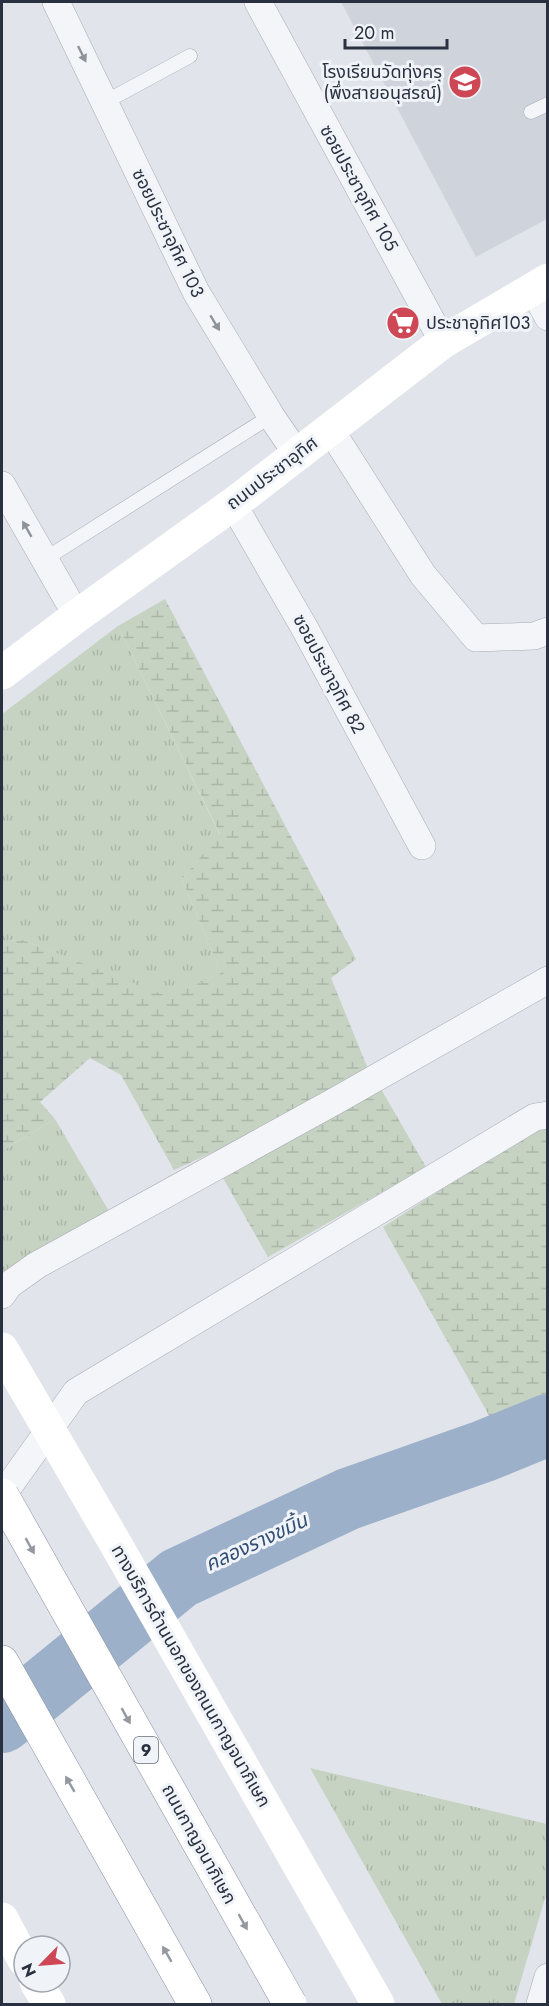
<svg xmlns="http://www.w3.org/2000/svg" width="549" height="2006" font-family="Jost,'Noto Sans Thai',sans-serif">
<defs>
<pattern id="grass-tufts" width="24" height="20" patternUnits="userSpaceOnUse" patternTransform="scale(1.5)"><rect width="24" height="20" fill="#c6d3c2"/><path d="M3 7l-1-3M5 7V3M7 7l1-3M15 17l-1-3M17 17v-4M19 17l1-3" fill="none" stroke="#aab6a8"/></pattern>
<pattern id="wetland-marsh" width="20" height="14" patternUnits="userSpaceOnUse" patternTransform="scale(1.5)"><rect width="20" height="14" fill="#c6d3c2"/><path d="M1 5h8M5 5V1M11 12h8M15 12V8" fill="none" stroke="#aab6a8"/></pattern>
</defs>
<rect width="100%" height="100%" fill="#e1e4ea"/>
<!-- built -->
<path fill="#cfd3dc" d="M341 2H547V219L476 257Z"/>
<!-- grass -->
<path fill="url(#grass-tufts)" d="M118 626 220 835 182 879 221 973 169 998 23 940 2 941V714Z
M55 1119 110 1213 2 1272V1151Z
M310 1768 547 1824V1897L545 1898 514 2004H442Z"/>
<!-- wetland -->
<path fill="url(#wetland-marsh)" d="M165 599 356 959 331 978 368 1069 292 1116 174 1170 121 1075 90 1058 40 1102 55 1119 2 1151V941L23 940 169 997 221 973 182 879 220 834 118 626Z
M381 1089 426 1167 268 1257 223 1178Z
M547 1126V1396L491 1419 383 1227 530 1132Z"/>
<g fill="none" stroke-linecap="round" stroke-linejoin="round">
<!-- river -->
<path stroke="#9cb0c9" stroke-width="62" d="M2 1722 179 1578 348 1499 484 1451 548 1425"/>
<defs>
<path id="lane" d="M105 102 190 56
M531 112 548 104
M45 559 271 416"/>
<path id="street" d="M56 2 196 292 271 416 297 454
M258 2 443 342
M533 289 548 317
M330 429 423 575 476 638 534 636 548 631
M2 485 77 616
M233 504 304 627 422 846
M2 1295 9 1285 37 1265 337 1100 548 980
M2 1496 76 1392 535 1117 548 1115
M540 2004 548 1977"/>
<path id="highway" d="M2 1662 195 2004"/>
</defs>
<!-- lane casing -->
<use href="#lane" stroke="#a6abb4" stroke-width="15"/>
<!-- street casing -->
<use href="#street" stroke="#a6abb4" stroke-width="28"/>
<!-- highway casing -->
<use href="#highway" stroke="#8891a0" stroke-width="34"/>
<!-- lane -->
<use href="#lane" stroke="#f4f5f8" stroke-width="14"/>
<!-- street -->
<use href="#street" stroke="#f4f5f8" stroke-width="27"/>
<!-- secondary -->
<path stroke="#fff" stroke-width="33" d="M2 673 77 616 233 504 443 342 548 280
M2 1349 114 1541 378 2004
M2 1919 24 1960
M36 1982 49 2004"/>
<!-- highway -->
<use href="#highway" stroke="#fff" stroke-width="33"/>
<defs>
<path id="highway-bridge" d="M2 1495 290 2004"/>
</defs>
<!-- highway-bridge casing -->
<use href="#highway-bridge" stroke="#8891a0" stroke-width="34" stroke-linecap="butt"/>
<!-- highway-bridge -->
<use href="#highway-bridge" stroke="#fff" stroke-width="33"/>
</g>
<!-- one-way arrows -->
<defs><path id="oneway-solid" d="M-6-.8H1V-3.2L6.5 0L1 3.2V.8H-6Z" transform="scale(1.5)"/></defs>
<g fill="#8e939c">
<use href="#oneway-solid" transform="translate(82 54) rotate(64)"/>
<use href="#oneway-solid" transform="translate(215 323) rotate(59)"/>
<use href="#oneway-solid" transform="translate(27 529) rotate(-120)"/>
</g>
<g fill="#9498a0">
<use href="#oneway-solid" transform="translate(30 1546) rotate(61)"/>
<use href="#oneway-solid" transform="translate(126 1716) rotate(61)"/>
<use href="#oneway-solid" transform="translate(70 1784) rotate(-120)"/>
<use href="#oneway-solid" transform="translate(243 1922) rotate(61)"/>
<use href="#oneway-solid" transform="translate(167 1954) rotate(-120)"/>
</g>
<!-- icons -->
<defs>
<symbol id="school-disc" viewBox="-11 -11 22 22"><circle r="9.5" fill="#ce4755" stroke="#f0f3f7"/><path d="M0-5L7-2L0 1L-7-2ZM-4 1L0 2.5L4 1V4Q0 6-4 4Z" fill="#fff"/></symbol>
<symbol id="supermarket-disc" viewBox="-11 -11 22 22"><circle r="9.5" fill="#ce4755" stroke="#f0f3f7"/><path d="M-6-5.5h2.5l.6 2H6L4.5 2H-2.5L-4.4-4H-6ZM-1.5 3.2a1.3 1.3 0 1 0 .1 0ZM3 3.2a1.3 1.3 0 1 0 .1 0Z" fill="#fff"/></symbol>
</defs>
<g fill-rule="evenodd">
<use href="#school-disc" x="446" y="63" width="38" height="38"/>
<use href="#supermarket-disc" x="384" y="304" width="38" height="38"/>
</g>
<g text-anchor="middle" stroke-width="6" stroke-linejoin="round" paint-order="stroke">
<!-- shield labels -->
<rect fill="#f0f3f7" stroke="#656b78" stroke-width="1.5" x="134" y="1737" width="24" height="26" rx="4.5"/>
<g font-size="16" font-weight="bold" fill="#293141">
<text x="146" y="1756">9</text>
</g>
<!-- poi labels -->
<g font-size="18" fill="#293141" stroke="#f0f3f7" text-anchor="end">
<text x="442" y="78">โรงเรียนวัดทุ่งครุ<tspan x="442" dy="21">(พึ่งสายอนุสรณ์)</tspan></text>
<text x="426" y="329" text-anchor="start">ประชาอุทิศ103</text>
</g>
<!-- street labels -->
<g font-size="18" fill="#293141" stroke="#f0f3f7">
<text transform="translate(359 188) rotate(61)" y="6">ซอยประชาอุทิศ 105</text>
<text transform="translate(168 233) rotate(64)" y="6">ซอยประชาอุทิศ 103</text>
<text transform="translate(272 473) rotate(-37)" y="6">ถนนประชาอุทิศ</text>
<text transform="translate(329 674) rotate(62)" y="6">ซอยประชาอุทิศ 82</text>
<text transform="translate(191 1676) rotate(60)" y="6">ทางบริการด้านนอกของถนนกาญจนาภิเษก</text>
<text transform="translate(199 1844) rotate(61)" y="6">ถนนกาญจนาภิเษก</text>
</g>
<!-- water labels -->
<g font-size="20" font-style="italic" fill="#334e75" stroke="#f0f3f7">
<text transform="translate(256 1542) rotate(-25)" y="7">คลองรางขมิ้น</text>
</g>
</g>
<!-- border -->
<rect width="549" height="2006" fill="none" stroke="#293141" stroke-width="6"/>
<!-- north arrow -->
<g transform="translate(42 1964) rotate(245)"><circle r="28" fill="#f0f3f7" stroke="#a0a5ae" stroke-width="1.5"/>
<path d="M0-4.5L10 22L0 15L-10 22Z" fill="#ce4755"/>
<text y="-9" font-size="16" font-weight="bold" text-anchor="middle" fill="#293141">N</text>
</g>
<!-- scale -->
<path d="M345 39v9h102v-9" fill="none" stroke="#293141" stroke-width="3"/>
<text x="354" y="39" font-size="18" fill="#293141" stroke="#f0f3f7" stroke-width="4.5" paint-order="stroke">20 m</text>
</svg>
